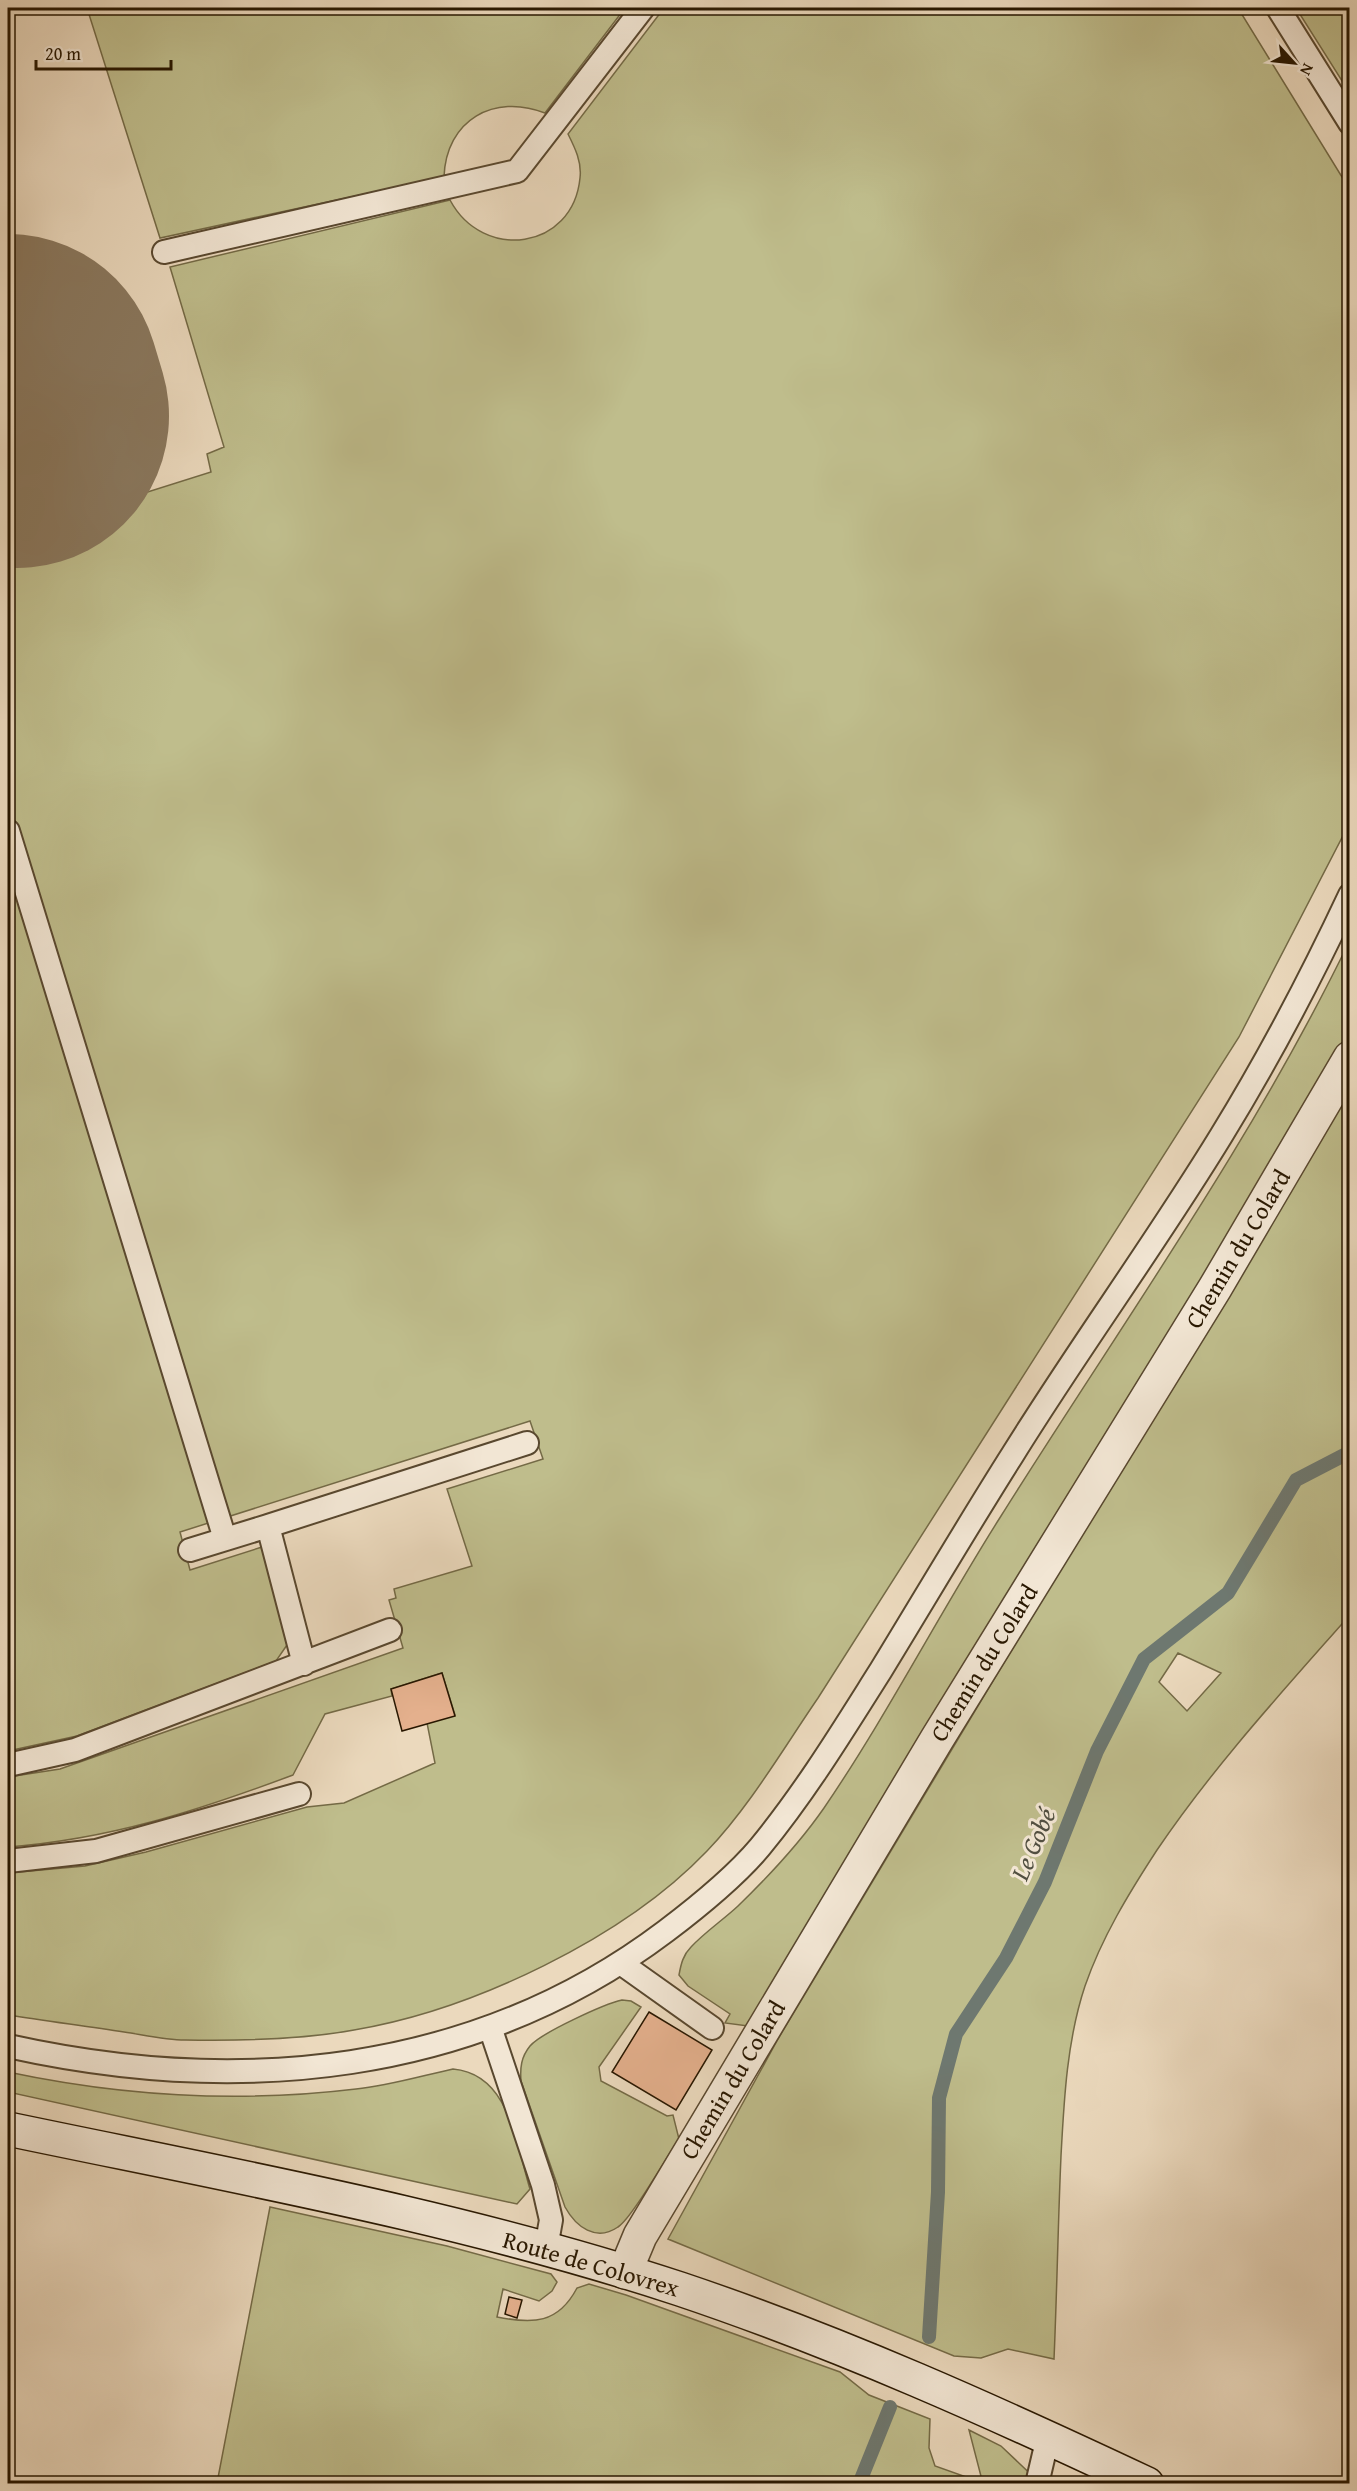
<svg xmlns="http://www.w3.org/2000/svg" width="1357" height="2491" font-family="'Gentium Book Plus',serif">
<rect width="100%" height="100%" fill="#ebd9bd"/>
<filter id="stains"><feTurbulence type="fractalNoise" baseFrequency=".00333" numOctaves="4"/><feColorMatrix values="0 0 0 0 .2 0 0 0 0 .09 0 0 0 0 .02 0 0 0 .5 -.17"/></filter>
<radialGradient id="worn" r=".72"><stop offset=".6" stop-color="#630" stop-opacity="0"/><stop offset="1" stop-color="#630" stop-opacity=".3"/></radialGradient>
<!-- green -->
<path fill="#bfbd8c" stroke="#746a46" stroke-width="1.5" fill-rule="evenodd" d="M87 8H625L545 113C494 93 446 120 444 177L160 238Z
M664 8H1238L1350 190 1349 824 1239 1037 818 1698C783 1749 750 1806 707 1851 624 1938 473 2010 354 2030 300 2040 241 2041 185 2040 165 2040 144 2035 124 2032 85 2026 46 2021 8 2015V1873L85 1866 146 1852 307 1807 344 1803 435 1763 427 1723 455 1715 442 1673 391 1689 392 1696 325 1714 293 1775C197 1811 110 1839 8 1847V1777L60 1769 403 1648 389 1600 396 1598 394 1589 472 1566 447 1489 543 1459 530 1421 180 1532 190 1570 262 1547 287 1645 276 1661 77 1736 8 1751V536L211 472 207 454 224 447 170 267 450 200C483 262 573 250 580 178 582 162 575 148 568 134Z
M1296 8H1349V92Z
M1349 942V1042L748 2026 725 2023 730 2014 688 1986 679 1975C681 1964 683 1955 691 1947 705 1932 723 1920 738 1906 769 1876 799 1844 824 1808 888 1714 940 1612 1001 1516 1120 1326 1251 1144 1349 942Z
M1349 1088V1616C1282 1692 1214 1766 1157 1850 1129 1893 1102 1937 1085 1986 1067 2040 1064 2099 1061 2156 1058 2223 1057 2291 1054 2359L1008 2349 981 2358 954 2356 668 2239 778 2039ZM1178 1653 1221 1673 1187 1711 1159 1682Z
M622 2000 631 2001 641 2007 599 2067 601 2081 667 2116 673 2115 679 2139C667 2156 632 2218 618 2227 596 2242 576 2227 565 2207L521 2081C520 2068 521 2057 530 2046 541 2033 604 2004 622 2000Z
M453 2069C510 2074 516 2144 530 2189L517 2204 8 2092V2072C121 2096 240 2103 356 2089 388 2086 421 2076 453 2069Z
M270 2207 447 2246 551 2274 557 2282 552 2291 539 2301 503 2289 497 2317C533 2324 558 2324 577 2288L589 2284 626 2295 840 2372 869 2395 930 2419 929 2448 935 2466 983 2483H217Z
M969 2430 1001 2446 1040 2483 983 2484Z"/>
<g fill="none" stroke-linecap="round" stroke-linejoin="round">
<!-- stream -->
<path stroke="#6e7870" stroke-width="14" d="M929 2337 938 2192 939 2098 956 2034 1006 1958 1045 1882 1097 1751 1144 1659 1228 1593 1296 1480 1350 1452
M859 2484 890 2407"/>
<!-- runway -->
<path stroke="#8a785e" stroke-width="304" d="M8 386 17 416"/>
</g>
<!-- building -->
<path fill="#e4b08d" stroke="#281700" stroke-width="1.5" d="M442 1673 455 1716 402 1731 391 1689Z
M649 2012 712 2050 676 2110 612 2072Z
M509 2297 522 2300 517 2318 505 2314Z"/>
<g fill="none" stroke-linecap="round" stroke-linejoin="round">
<defs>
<path id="service" d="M1278 8 1350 123
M164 252 517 171 643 8
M8 831 225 1539
M268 1526 527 1443
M190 1550 268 1526 304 1664
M8 1765 75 1750 390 1630
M8 1861 96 1851 299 1794
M622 1964 712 2028
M490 2027 543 2185 551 2220 546 2248
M8 2046C238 2097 474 2076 666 1931 699 1906 734 1878 760 1847 806 1791 843 1730 881 1670 925 1598 968 1525 1013 1454 1080 1346 1155 1244 1221 1136 1269 1058 1311 978 1350 895
M1037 2484 1048 2437"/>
<path id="minor" d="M625 2272 640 2236 937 1739 1215 1288 1350 1058"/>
<path id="secondary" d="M8 2129C233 2176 462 2217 680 2289 841 2343 994 2412 1147 2484"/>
</defs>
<!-- service casing -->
<use href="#service" stroke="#59482f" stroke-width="26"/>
<!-- minor casing -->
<use href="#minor" stroke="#59482f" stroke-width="36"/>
<!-- secondary casing -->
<use href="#secondary" stroke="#281700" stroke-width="36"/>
<!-- service -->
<use href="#service" stroke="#f2e6d4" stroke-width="22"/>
<!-- minor -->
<use href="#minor" stroke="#f2e6d4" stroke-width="33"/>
<!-- secondary -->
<use href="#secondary" stroke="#f2e6d4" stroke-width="33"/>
</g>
<g text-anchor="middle" stroke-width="6" stroke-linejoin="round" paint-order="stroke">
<!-- street labels -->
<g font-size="24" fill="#281700" stroke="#f2e6d4">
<text transform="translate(1238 1249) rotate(-59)" y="8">Chemin du Colard</text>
<text transform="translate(984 1663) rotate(-58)" y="8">Chemin du Colard</text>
<text transform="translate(733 2080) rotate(-59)" y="8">Chemin du Colard</text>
<text transform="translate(591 2264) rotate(16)" y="8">Route de Colovrex</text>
</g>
<!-- water labels -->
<g font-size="26" font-style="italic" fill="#514f41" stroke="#f2e6d4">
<text transform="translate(1033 1844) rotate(-67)" y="9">Le Gobé</text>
</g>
</g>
<!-- margin -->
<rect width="1357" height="2491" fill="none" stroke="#ebd9bd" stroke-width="30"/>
<rect x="9" y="9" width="1339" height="2473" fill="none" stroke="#281700" stroke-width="3"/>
<rect x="15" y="15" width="1327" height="2461" fill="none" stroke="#281700" stroke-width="1.5"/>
<!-- north arrow -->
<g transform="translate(1294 63) rotate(117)" stroke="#f2e6d4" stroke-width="4.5" paint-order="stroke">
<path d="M0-4.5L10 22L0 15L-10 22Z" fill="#281700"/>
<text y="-9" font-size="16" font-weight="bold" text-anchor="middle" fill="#281700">N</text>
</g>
<!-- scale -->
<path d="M36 60v9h135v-9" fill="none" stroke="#281700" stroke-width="3"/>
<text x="45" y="60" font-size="18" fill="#281700" stroke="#f2e6d4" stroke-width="4.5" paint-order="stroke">20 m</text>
<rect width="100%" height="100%" filter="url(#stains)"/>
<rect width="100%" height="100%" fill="url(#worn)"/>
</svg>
